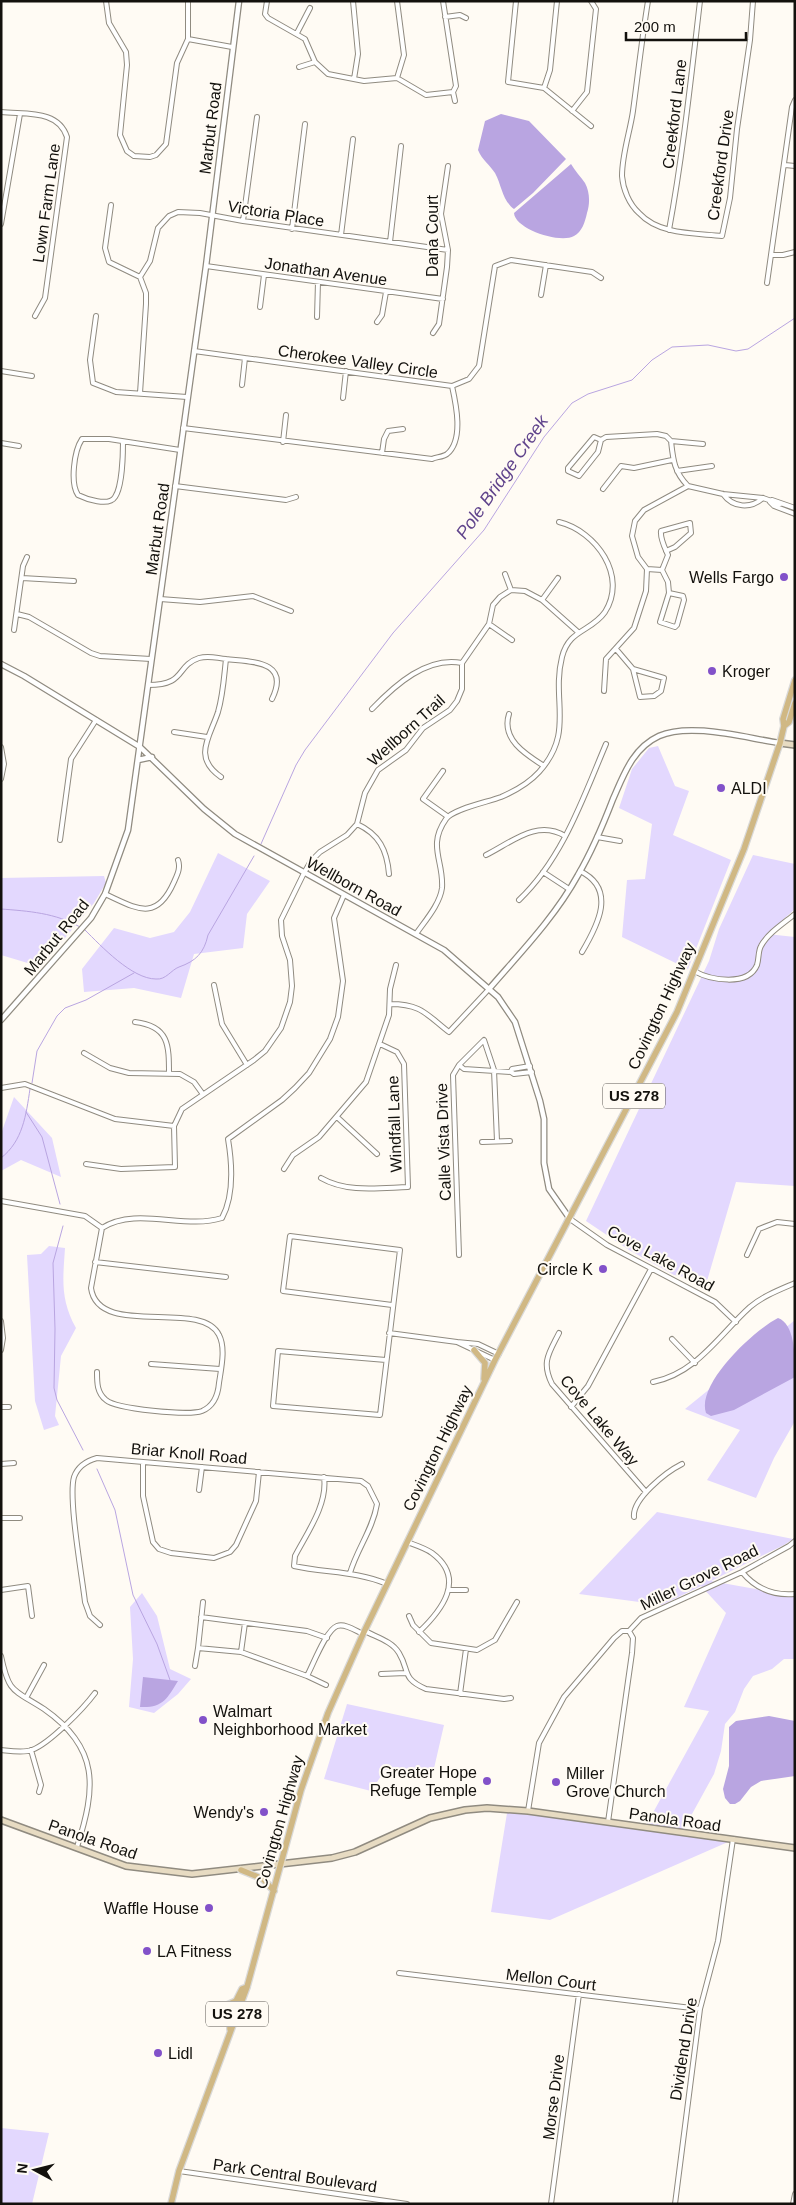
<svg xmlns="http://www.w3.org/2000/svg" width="796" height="2205" font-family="Helvetica,sans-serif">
<rect width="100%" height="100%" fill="#fffbf4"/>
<!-- green -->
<path fill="#e3d8fe" d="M658 746 675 786 689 791 673 835 731 860 688 969 622 937 627 880 645 879 652 824 619 808 632 769 649 748Z
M218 853 270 881 247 914 243 948 194 954 181 998 134 988 84 992 82 969 114 928 150 938 174 932 190 912Z
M753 855 795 864V909L767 934 795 937V1186L736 1182 707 1281 674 1275 629 1250 586 1221 709 961 719 929Z
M104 876 106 883 94 903 41 967 1 955V878Z
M14 1097 52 1138 61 1177 21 1160 1 1171V1134Z
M49 1246 65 1248C63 1279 60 1299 76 1328L61 1356 55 1416 59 1425 44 1430 35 1401 27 1255 41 1254Z
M795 1320V1421L774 1458 756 1498 707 1480 740 1430 685 1409Z
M657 1512 793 1539 784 1545 711 1581 795 1596V1659H784L772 1669 753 1676 744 1689 735 1712 725 1724 721 1751 714 1774 681 1834 728 1842 550 1920 491 1912 508 1807 644 1829 709 1711 684 1707 726 1613 701 1586 662 1605 579 1594Z
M142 1593 157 1616 170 1669 191 1679 178 1694 154 1713 129 1707 133 1659 130 1607Z
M347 1704 444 1725 432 1777 385 1770 371 1791 324 1779Z
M1 2128 49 2133 32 2204H1Z"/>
<!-- water -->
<path fill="#b9a5e1" d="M501 114 529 121 566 159 533 193 514 209C502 200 502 186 495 173 490 165 482 160 478 150L485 121Z
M571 164C575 171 581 177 585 183 590 192 590 204 587 213 585 222 582 232 574 236 560 244 515 229 514 213Z
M778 1318C796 1324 795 1361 795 1377L734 1410 711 1416 706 1413C696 1384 754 1330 778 1318Z
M143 1677 178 1681C167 1699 163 1708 140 1707Z
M769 1716 795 1721V1776L761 1781 751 1787 740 1801 735 1804H730L725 1798 723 1789 729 1766V1727L736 1721Z"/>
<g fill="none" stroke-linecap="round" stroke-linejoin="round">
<!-- stream -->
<path stroke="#b9a5e1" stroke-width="1" d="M261 844 296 765 305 750 393 633 484 530 544 437 572 403 588 394 632 380 652 360 672 347 708 345 736 351 748 349 795 318
M1 909C28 911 56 913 80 927
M85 930C101 946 132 979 156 979 166 980 171 970 179 967 196 961 204 953 208 935L254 856
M32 1083 37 1051 57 1016 65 1008 86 1000 134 973
M26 1112 42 1137 60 1204
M1 1158C23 1141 26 1115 30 1089
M63 1226 53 1263 55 1329 54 1388 57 1400 83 1450
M97 1469 115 1510 133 1595 157 1644 170 1680"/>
<defs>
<path id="minor" d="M106 1 109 23 126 52 127 65 120 135 127 151 134 156 150 157 156 155 166 144 177 63 188 39V1
M267 1 265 14 268 18 305 39 315 62 328 74 364 81 397 78 426 95 453 92
M353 1 358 54 354 79
M397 1 404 55 397 78
M443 1 456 86 453 92
M516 1 508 82 544 88 591 126
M648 1C642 38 638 74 633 111 630 132 622 154 622 176 623 189 629 204 639 213 659 235 695 233 722 236L730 198 737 129 750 40 753 1
M445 17 460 15 466 18
M297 33 310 8
M188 39 232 47
M299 67 315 62
M544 88 550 70 557 1
M453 92 455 101
M572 111 587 92 596 9 591 1
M1 112C25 115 58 109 67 137L45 298 35 316
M785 165 795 166
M111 205 105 248 109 262 140 277 146 293V304L140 393
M243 221 257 117
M1 224 20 114
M292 229 305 124
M669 230C683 154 691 78 700 1
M341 235 353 139
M390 242 401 146
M772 255H783L795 252
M206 266 443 299
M140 277 150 261 158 228 169 216 178 212 200 213 243 221 448 250
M767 283 792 107 795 100
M541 295 546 265
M260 307 264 275
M96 316 90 360 93 383 116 392 187 397
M317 317 318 282
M377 322 382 315 386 292
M433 333 439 324 447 267 448 250 441 214 448 166
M194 351 452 386 469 379 479 366 495 266 511 260 592 272 601 278
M1 371 32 376
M242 385 245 358
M343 398 346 371
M183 428 432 459C436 457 443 457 447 454 464 440 456 404 452 386
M594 437 601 440 598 452 579 476 568 471V468Z
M601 440 606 437 657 434 666 436 671 441C673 459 674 472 688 486L723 494 763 498 780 504
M671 441 703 444
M123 442C123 455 122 487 115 497 109 507 86 499 78 495 70 483 74 451 82 439H109L180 450
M283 442 286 415
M1 443 19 446
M382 453 384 439 388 431 403 429
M677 471 712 466
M175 486 286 500 296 497
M603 489 621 466 634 468 672 460
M723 494C733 508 751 509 763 498
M772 500 795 508
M770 502 774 506 795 514
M666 551 675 547 691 533 690 523 661 531C660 539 665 548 668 555L662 570 668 582 669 593
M647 569 662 570
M505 574 511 590
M22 578 74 581
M669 593 683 596 684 600 677 625 675 627 660 622Z
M160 599 200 602 253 596 291 611
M542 600 558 578
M17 614 29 617 91 653 100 656 151 659
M489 624 512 640
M14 630 23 566 27 557
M616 649 633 669
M633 669 664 678 661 691 654 696 640 697Z
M148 685C187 685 175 666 199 658 209 655 216 658 226 659 251 662 291 660 272 699
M604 691 606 659 634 628 646 591 647 569 638 557 632 536 635 521 644 510 688 486
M372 709C395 685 427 656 462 663
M509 714C501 739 525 754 544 766
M174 732 207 737
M1 747 4 764 1 779
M443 771 423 799 447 816
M221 777C192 757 210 737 218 712 223 695 224 677 226 659
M357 824C379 834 387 850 389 874
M597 837 620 841
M60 840 71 759 96 720
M486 855C512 842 537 819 565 836
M580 871C617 889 598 925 582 952
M543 872 569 889
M105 894C136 908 156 923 174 882 177 875 181 868 178 860
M519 900C563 858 583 798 606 744
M416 934C425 921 440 904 442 888 444 861 427 846 446 819 453 809 488 802 501 797 515 791 529 783 539 772 575 732 551 701 562 657 569 629 591 632 605 612 628 576 596 531 559 522
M694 971C710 980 748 987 757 965 759 959 758 951 761 946 768 933 784 923 795 914
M214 985 222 1024 247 1065
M390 1004C421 1004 426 1014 449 1032L489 989
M135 1022C169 1026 169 1045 169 1074
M84 1053 110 1068 129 1073 180 1074 194 1082 202 1093
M459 1065 464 1069 511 1072 514 1074 532 1072
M511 1072 512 1069 530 1066
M1 1088 25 1084 115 1119 174 1126
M337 1117 377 1154
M482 1142 510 1141
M86 1164 121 1169 175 1167 174 1126 182 1109 254 1060 265 1051 281 1028 290 1002 292 986 290 960 282 936 281 920 304 873 311 861 320 852 347 835 357 824 365 793 378 770 406 750 423 728 450 710 457 701 462 689V663L489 624 493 605 500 597 511 590 525 591 542 600 578 632
M284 1169 293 1155 319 1137 366 1082 389 1015 390 989 396 965
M321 1178C347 1193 379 1188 408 1187L404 1064 397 1052 380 1044
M1 1201 85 1216 102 1228
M570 1219 607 1245 715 1302 736 1322
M102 1228C137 1206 184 1230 222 1218 234 1196 232 1163 228 1139L282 1100 295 1088 309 1073 330 1039 338 1017 343 981 334 918 344 895
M459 1255 453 1075 459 1065 484 1040 494 1070 497 1141
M747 1255 759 1229 777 1222 795 1224
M95 1262 226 1277
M1 1321 3 1338 1 1350
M389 1333 457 1342
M559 1333C549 1353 541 1362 552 1384L646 1492
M672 1339 695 1363
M386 1360 278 1351 273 1406 380 1415 400 1250 290 1236 283 1291 392 1305
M495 1360 457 1342 478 1344 499 1354
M151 1364 220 1369
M97 1372C97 1383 97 1393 106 1400 116 1409 189 1416 202 1411 214 1406 218 1395 219 1383 221 1369 226 1348 219 1335 201 1298 98 1339 91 1288L102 1228
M653 1382C697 1373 719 1335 750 1307 763 1296 779 1290 795 1283
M1 1407H9
M571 1407 588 1386 651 1269
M143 1462V1496L153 1542 159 1549 171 1553 214 1558 230 1552 236 1545 256 1501 259 1472
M1 1464 14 1463
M324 1477C328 1504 307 1533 295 1556L294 1566C325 1573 357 1571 387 1584
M199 1490 202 1467
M634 1517C632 1499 666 1472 682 1464
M1 1518H20
M407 1542C415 1545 425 1548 432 1553 467 1579 441 1611 419 1632
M742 1572C756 1589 773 1596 795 1594
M1 1590 28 1586 32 1616
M448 1590H466
M203 1602 198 1648 241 1652 307 1676C313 1665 326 1630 337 1626 345 1623 356 1631 363 1634
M409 1616 413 1625 431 1643 477 1650 495 1640 517 1602
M201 1617 307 1631 327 1638
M100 1625 90 1616 85 1602C82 1576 68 1498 74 1477 78 1466 86 1461 97 1458L361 1481 368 1486 377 1504C373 1529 357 1549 350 1573
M365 1631C376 1637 392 1641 399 1653 410 1671 401 1678 426 1689L504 1699 511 1698
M241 1652 245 1623
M1 1656C9 1694 13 1689 44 1709 100 1748 96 1788 77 1847
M195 1666 198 1648
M381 1674 406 1673
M307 1676 326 1685
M460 1694 466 1649
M26 1698 44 1665
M1 1750C11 1751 23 1753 32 1750 50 1743 83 1709 95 1693
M31 1750 41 1785 39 1792
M528 1811 539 1743 564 1697 614 1638 622 1631H629
M608 1822 632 1653 633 1638 629 1631 641 1618 742 1572 789 1546 795 1541
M399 1973 700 2009
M179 2171 407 2204
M551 2204 579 1994
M675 2204 700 2009 718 1941 733 1839
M793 2204 795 2194"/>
<path id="tertiary" d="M1 664 24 676 140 747 204 809 235 834 444 950 498 997 515 1022 540 1101 544 1119V1163L549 1189 570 1219
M138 760 152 757
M489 989C520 953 555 917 578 875 592 851 603 825 613 799 624 774 633 748 659 736 691 722 745 738 780 743
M1 1020 91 918 105 894 128 830 206 266 239 1"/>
<path id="secondary" d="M780 743 795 745
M1 1820 126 1866 192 1874 332 1858 355 1852 430 1818 465 1810 487 1808 528 1811 795 1848"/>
<path id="primary" d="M784 726 789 722 795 703
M474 1350 485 1363 484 1379
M241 1870 263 1879 274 1891
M230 2029V2014L225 2006 236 2001 242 1989 247 1987
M171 2204 179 2171 247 1987 301 1790 328 1713 363 1634 495 1360 677 1012 744 849 780 743 784 726 783 719 795 680"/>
</defs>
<!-- minor casing -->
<use href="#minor" stroke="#908b80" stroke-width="6"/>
<!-- tertiary casing -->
<use href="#tertiary" stroke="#908b80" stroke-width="7"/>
<!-- secondary casing -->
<use href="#secondary" stroke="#908b80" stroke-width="8"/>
<!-- primary casing -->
<use href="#primary" stroke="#d9d9d8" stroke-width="8"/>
<!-- minor -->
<use href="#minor" stroke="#fff" stroke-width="4"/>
<!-- tertiary -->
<use href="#tertiary" stroke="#fff" stroke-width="4.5"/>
<!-- secondary -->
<use href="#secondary" stroke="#e7dbc2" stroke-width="5"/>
<!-- primary -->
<use href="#primary" stroke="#d0b884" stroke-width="5.5"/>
</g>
<!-- markers -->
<g fill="#8251c9" stroke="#fffbf4" stroke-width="2">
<circle cx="784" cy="577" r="5"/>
<circle cx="712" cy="671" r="5"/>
<circle cx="721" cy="788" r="5"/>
<circle cx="603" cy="1269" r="5"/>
<circle cx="203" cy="1720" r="5"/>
<circle cx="487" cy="1781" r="5"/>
<circle cx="556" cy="1782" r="5"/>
<circle cx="264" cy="1812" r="5"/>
<circle cx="209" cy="1908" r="5"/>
<circle cx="147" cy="1951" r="5"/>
<circle cx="158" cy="2053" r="5"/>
</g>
<g text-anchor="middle" stroke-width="4" stroke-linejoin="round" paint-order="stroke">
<!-- shield labels -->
<g fill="#fffbf4" stroke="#5a5752" stroke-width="1">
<rect x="603" y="1083.5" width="62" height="25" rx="4"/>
<rect x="206" y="2001.5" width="62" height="25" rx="4"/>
</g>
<g font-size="15" font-weight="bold" fill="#13110d">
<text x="634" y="1101">US 278</text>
<text x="237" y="2019">US 278</text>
</g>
<!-- street labels -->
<g font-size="16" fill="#13110d" stroke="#fffbf4">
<text transform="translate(674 114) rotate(-83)" y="6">Creekford Lane</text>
<text transform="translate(210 128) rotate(-83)" y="6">Marbut Road</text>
<text transform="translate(720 165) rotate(-82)" y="6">Creekford Drive</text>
<text transform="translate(46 203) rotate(-82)" y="6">Lown Farm Lane</text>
<text transform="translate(276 213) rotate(9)" y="6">Victoria Place</text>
<text transform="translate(432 236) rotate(-90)" y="6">Dana Court</text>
<text transform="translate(326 271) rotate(8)" y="6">Jonathan Avenue</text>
<text transform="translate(358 361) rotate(8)" y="6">Cherokee Valley Circle</text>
<text transform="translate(157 529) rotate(-82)" y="6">Marbut Road</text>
<text transform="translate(406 730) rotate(-42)" y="6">Wellborn Trail</text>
<text transform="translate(354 886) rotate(29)" y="6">Wellborn Road</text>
<text transform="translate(56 937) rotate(-51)" y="6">Marbut Road</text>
<text transform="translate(661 1006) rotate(-65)" y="6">Covington Highway</text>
<text transform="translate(394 1124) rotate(-92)" y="6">Windfall Lane</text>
<text transform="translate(443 1142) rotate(-92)" y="6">Calle Vista Drive</text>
<text transform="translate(661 1258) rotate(29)" y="6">Cove Lake Road</text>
<text transform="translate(600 1420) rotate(50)" y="6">Cove Lake Way</text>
<text transform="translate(437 1448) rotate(-64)" y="6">Covington Highway</text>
<text transform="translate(189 1453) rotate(5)" y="6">Briar Knoll Road</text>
<text transform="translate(699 1577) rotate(-26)" y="6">Miller Grove Road</text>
<text transform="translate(675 1819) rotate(8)" y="6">Panola Road</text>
<text transform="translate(279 1822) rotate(-74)" y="6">Covington Highway</text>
<text transform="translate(93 1839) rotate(19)" y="6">Panola Road</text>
<text transform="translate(551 1979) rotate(7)" y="6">Mellon Court</text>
<text transform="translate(683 2049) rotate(-81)" y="6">Dividend Drive</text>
<text transform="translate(553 2097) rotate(-83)" y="6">Morse Drive</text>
<text transform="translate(295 2175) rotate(8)" y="6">Park Central Boulevard</text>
</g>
<!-- poi labels -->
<g font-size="16" fill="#13110d" stroke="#fffbf4" text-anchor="start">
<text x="774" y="583" text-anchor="end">Wells Fargo</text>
<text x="722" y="677">Kroger</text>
<text x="731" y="794">ALDI</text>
<text x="593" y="1275" text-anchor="end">Circle K</text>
<text x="213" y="1717">Walmart<tspan x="213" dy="18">Neighborhood Market</tspan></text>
<text x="477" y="1778" text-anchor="end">Greater Hope<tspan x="477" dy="18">Refuge Temple</tspan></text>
<text x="566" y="1779">Miller<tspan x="566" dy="18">Grove Church</tspan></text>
<text x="254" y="1818" text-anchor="end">Wendy's</text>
<text x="199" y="1914" text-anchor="end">Waffle House</text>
<text x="157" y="1957">LA Fitness</text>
<text x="168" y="2059">Lidl</text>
</g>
<!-- water labels -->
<g font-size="18" font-style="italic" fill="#60448c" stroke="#fffbf4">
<text transform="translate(502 477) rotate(-55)" y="6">Pole Bridge Creek</text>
</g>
</g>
<!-- border -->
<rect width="796" height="2205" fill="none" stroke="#13110d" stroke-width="5"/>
<!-- north arrow -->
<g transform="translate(35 2170) rotate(277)" stroke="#fffbf4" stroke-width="4" paint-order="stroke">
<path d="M0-4L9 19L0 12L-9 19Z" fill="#13110d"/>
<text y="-8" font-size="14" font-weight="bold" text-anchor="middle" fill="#13110d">N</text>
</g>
<!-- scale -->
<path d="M626 32v8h120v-8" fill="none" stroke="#13110d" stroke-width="2.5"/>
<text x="634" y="32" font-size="15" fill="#13110d" stroke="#fffbf4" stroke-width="4" paint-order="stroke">200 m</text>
</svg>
